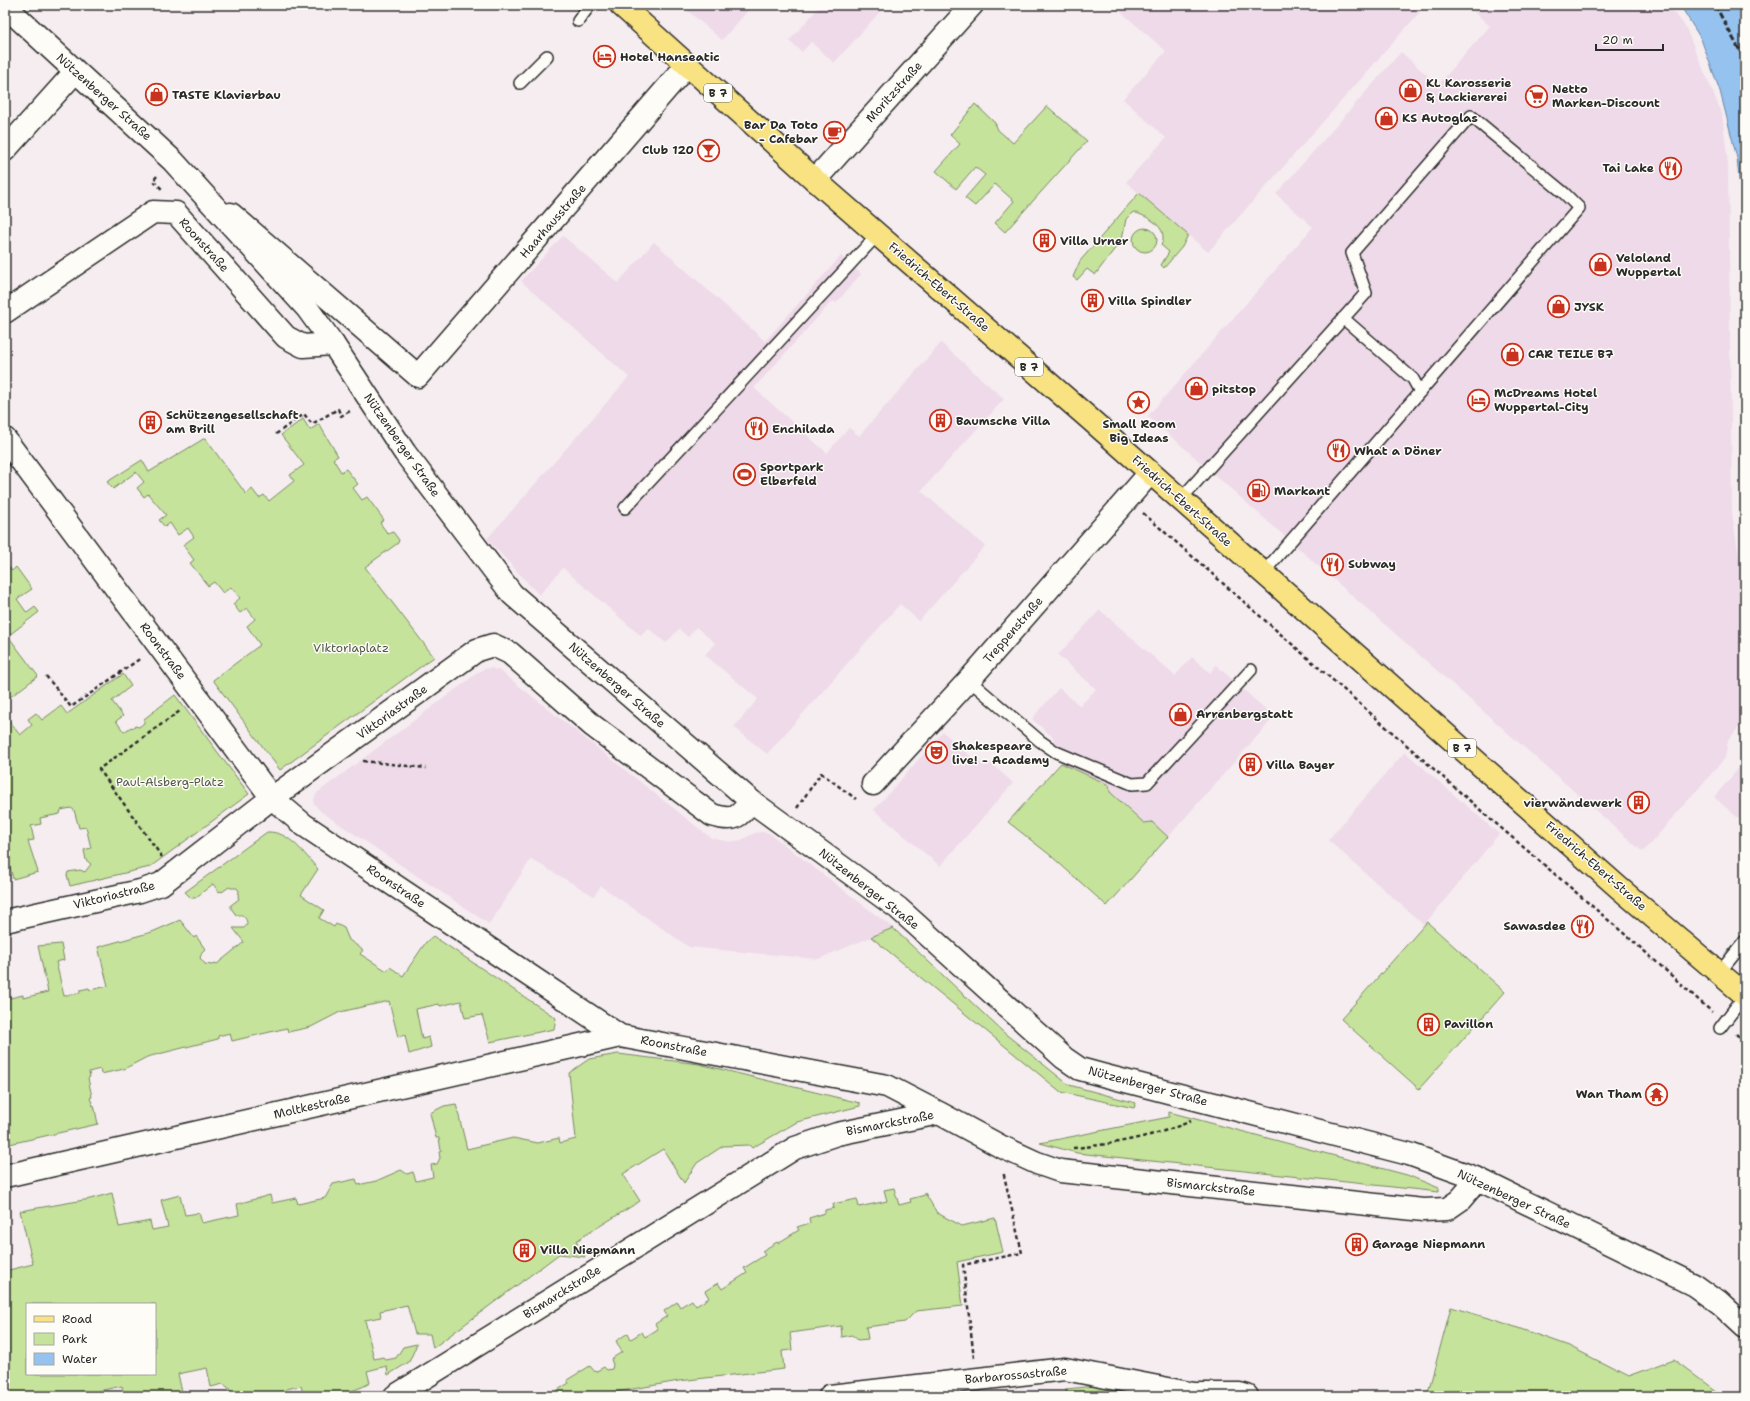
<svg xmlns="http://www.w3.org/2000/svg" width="1750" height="1401" font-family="'Shantell Sans',sans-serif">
<rect width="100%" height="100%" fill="#f6edf0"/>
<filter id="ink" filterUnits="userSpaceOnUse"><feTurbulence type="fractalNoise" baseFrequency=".025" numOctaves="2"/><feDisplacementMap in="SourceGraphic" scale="8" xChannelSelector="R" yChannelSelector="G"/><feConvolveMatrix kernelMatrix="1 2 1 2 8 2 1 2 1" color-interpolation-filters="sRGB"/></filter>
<g filter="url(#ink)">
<!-- built -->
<path fill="#eedae8" d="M681 5H753L722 40Z
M821 5H886L834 63 811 42 802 52 789 41Z
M1113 5H1426L1208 252 1126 182 1166 138 1123 99 1166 51Z
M1466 5H1668L1685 26 1722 114 1728 164 1732 513 1745 596V720L1728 740 1725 758 1643 852 1148 416 1313 227 1276 194 1401 52 1438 85 1490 26Z
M563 236 618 283 654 242 765 341 841 256 861 274 836 303 832 301 754 388 827 453 849 428 859 436 941 343 1004 399 921 491 985 546 919 621 900 604 767 754 734 727 758 699 705 655 715 643 696 627 688 637 679 629 666 643 648 628 641 636 563 568 539 595 487 539 629 377 521 281Z
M1100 610 1175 676 1192 657 1210 673 1216 665 1274 717 1168 837 1152 822 1144 823 1110 792 1109 785 1061 763 1053 737 1032 719 1059 688 1080 706 1096 689 1058 655Z
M491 668 500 671 711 838 730 842 741 840 755 833 761 832 769 833 893 928 818 959 689 947 601 886 594 896 531 859 489 924 320 811 313 802 317 793 483 669Z
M943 732 977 762 979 761 983 766 986 763H991L1013 783 940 866 874 810Z
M1405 752 1499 834 1424 925 1328 840Z
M1745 761V824L1714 797Z"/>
<!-- green -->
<path fill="#c5e39b" stroke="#788763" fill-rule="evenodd" d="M975 104 995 123 998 130 1013 143 1047 106 1087 141 1005 232 995 223 1014 201 995 184 975 206 965 198 985 175 975 167 956 189 936 171 960 144 950 135Z
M1139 193 1188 235 1182 247 1164 268 1161 265 1169 252 1161 245C1170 227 1147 216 1133 212L1126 219 1122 239 1095 275 1087 269 1077 280 1073 277 1080 261Z
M1133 240a12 12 0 1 1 24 0a12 12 0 1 1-24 0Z
M303 419 310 430 319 424 338 456 333 459 341 472 346 469 358 484 353 488 362 500 367 497 384 520 380 523 388 534 393 532 399 540 398 543 365 567 434 657 280 770 213 680 260 645 247 626 255 619 247 608 240 613 233 604 240 598 231 587 223 593 214 582 208 586 190 563 194 560 183 545 194 537 188 528 178 535 170 523 165 527 159 520 166 515 148 494 144 497 137 488 144 482 136 472 113 489 107 482 142 460 149 472 205 438 246 494 252 489 259 498 264 495 269 501 294 481 290 475 304 465 281 435Z
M5 562 12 571 16 567 32 589 17 599 27 613 35 607 39 612 8 636 38 676 5 701Z
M123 674 131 686 112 701 123 716 116 721 124 732 131 727 132 728 135 726 139 727 144 723V719L175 695 249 794 150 867 70 886 67 875 68 872 80 870 85 872 91 864 86 860 84 850 91 848 86 827 79 828 74 810 71 808 61 810 60 814 40 818 41 824 31 826 34 840 28 841 38 872 13 879 5 847V716L20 735 32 725 28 719 36 713 42 720 61 706 67 714Z
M1061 763 1109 785 1110 792 1144 823 1152 822 1168 837 1107 906 1050 855 1008 822Z
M267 832C290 831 304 854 318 869L301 895 324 910 319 918 334 927 336 924 344 928 349 940 363 950 360 954 387 971 390 967 403 976 426 942 433 936 556 1018 554 1029 490 1042 482 1015 465 1018 461 1001 440 1006 439 1004 416 1009 422 1039 429 1037 431 1047 409 1054 405 1035 398 1037 389 1001 340 1012 311 1027 288 1032 287 1028 232 1041 230 1033 218 1036V1039L147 1057 124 1069 101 1074 100 1069 89 1072 90 1077 88 1078 92 1097 90 1098 93 1106 94 1105 98 1124 5 1145V981L10 998 23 995V998L48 992 38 946 61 944 64 960 56 962 64 996 80 993V990L89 988 90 990 108 986 98 947 152 932 180 920 194 938 196 936 205 949 202 952 200 958 205 964 212 965 215 963 217 964 244 942 233 928H244C249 924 247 919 242 915H236L231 908V905L239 899 238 897 239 891 237 888H231L229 887 222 892 221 891 219 892 213 884 195 898H191L185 892Z
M1427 922 1505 992 1419 1089 1341 1019Z
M893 928 1003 1032 1069 1085 1136 1103 1134 1108 1061 1092 871 937Z
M618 1054 699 1064 860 1103V1106L797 1122 752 1148 749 1145 723 1146 697 1163 684 1183 663 1149 623 1174 640 1201 576 1241 585 1257 559 1254 433 1348 430 1334H415L407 1305 380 1311 381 1317 365 1320 374 1359 383 1357 386 1360 396 1358 403 1347 417 1344 409 1362 388 1375 387 1366 367 1371 370 1383C349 1395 327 1396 304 1396L301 1386 286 1389 287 1396H231L229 1388 223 1384 211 1387 207 1368 178 1374 183 1396H124L122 1386 94 1392 95 1396H5V1271L33 1264 20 1211 90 1199 112 1193 119 1227 150 1221 152 1230 168 1227 161 1200 180 1195 185 1215 199 1213 202 1223 239 1215 237 1204 270 1195 272 1203 296 1198 298 1204 325 1198 333 1184 356 1179 358 1185 376 1181 401 1170 407 1174 413 1172 416 1181 433 1177 431 1165 437 1164 440 1158 439 1152 441 1151 439 1138H436L430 1113 444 1106 456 1104 467 1149 513 1138 538 1143 559 1138 560 1143 576 1139 569 1073 589 1059ZM27 1304H155V1374H27Z
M1169 1112 1407 1175 1439 1188V1192L1077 1153 1040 1143 1169 1117Z
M894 1188 899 1205 911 1202 910 1199 925 1195V1193L937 1213 962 1226 995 1218 1003 1252 957 1262 963 1306 916 1311 905 1322 866 1327 868 1339 858 1340 852 1335 842 1337 841 1326 790 1333 792 1350 782 1351 784 1369 679 1381 593 1396H559L556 1391 569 1383 567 1380 590 1366 595 1372 604 1367 607 1370 612 1369 613 1365 611 1359 622 1352 616 1341 628 1333 631 1339 642 1332 645 1337 658 1329 655 1324 667 1316 664 1311 677 1302 680 1307 692 1300 696 1306 709 1298 705 1291 718 1283 722 1289 747 1273 744 1268 765 1255 762 1251 777 1242 778 1243 799 1230 797 1227 810 1223 809 1218 825 1213V1210L834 1208 833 1204 857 1199 859 1207 887 1201 884 1190Z
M1451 1307 1498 1321 1569 1346 1628 1376 1674 1359 1724 1396H1427Z
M1104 1385 1163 1396H1066V1389Z"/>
<!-- water -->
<path fill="#95c2ef" stroke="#6b86a1" d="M1680 5H1745V517L1741 454 1743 222 1737 158 1720 91 1701 39Z"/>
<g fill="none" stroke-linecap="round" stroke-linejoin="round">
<defs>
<path id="service" d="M578 21 590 5
M520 83 547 56
M1343 318 1413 379 1420 392
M1180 500 1366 293 1352 253 1471 116 1564 193 1579 208 1263 573
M625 508 878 234
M969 680 1040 741 1056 752 1132 784 1147 783 1251 670
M1719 973 1745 941
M1720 1028 1745 995"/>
<path id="minor" d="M5 150 75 72
M815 180 972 5
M231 214 418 376 687 65
M5 312 153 212 176 213 286 337 303 346 333 344
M5 439 272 798 304 825 620 1036 887 1086 939 1113
M873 784 969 680 1150 473
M5 921 140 891 161 884 272 798 477 650 493 645 510 653 593 726 712 815C734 822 738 818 751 801
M5 1176 620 1036
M395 1396 795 1148 837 1134 939 1113 1000 1146 1037 1163 1060 1171 1423 1210 1447 1209 1460 1200 1478 1179
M830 1396 1065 1369 1194 1394H1240L1247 1396"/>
<path id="tertiary" d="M5 6 173 161 307 308 333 344 405 453 512 594 751 801 898 908 1064 1058 1080 1069 1102 1075 1409 1154 1478 1179 1694 1285 1719 1303 1745 1327"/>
<path id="primary" d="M621 5 815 180 1091 420 1618 887 1745 995"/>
</defs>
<!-- service casing -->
<use href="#service" stroke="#2b2b2b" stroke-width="14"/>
<!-- minor casing -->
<use href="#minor" stroke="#2b2b2b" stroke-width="25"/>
<!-- tertiary casing -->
<use href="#tertiary" stroke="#2b2b2b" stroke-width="25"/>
<!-- primary casing -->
<use href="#primary" stroke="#2b2b2b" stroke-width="25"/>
<!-- path -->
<path stroke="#2b2b2b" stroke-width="2.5" stroke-dasharray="4 3" stroke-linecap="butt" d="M157 176 153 181 162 189
M276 434 304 414 312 424 338 409 341 416 350 411
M1143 513 1486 815 1642 949 1712 1012
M46 676 71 707 141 658
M363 761 426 768
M797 808 821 773 856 799
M162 857 99 769 180 711
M1736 1034 1745 1042
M1073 1148C1110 1145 1157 1136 1191 1121
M974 1358 963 1265 1022 1253 1003 1171"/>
<!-- service -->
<use href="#service" stroke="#fdfcf7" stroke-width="11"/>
<!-- minor -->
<use href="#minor" stroke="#fdfcf7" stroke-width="22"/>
<!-- tertiary -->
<use href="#tertiary" stroke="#fdfcf7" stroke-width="22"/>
<!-- primary -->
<use href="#primary" stroke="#f8e281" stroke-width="22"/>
<!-- rail -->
<path stroke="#2b2b2b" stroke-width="3" stroke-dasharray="6 3" stroke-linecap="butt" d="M1715 5 1745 60"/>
</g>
</g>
<!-- icons -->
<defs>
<symbol id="hotel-ring" viewBox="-11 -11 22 22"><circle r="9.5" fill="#fdfcf7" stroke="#c8321e" stroke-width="1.5"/><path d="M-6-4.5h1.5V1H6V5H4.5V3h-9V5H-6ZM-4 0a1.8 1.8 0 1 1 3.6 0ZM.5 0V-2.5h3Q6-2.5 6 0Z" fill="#c8321e"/></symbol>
<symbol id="shop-ring" viewBox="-11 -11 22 22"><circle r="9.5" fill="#fdfcf7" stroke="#c8321e" stroke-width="1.5"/><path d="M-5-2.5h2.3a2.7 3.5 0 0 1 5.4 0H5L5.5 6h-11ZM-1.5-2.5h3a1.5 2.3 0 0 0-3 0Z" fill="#c8321e"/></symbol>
<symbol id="supermarket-ring" viewBox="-11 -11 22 22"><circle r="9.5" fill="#fdfcf7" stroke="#c8321e" stroke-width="1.5"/><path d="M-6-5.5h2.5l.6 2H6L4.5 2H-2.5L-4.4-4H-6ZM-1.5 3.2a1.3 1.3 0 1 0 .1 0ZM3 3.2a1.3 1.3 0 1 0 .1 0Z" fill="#c8321e"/></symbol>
<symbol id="cafe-ring" viewBox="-11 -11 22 22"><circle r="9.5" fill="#fdfcf7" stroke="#c8321e" stroke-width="1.5"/><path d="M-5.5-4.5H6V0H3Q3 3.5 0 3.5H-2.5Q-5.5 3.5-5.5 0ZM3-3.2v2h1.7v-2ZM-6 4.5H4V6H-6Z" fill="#c8321e"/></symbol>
<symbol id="bar-ring" viewBox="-11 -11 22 22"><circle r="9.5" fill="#fdfcf7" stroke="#c8321e" stroke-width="1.5"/><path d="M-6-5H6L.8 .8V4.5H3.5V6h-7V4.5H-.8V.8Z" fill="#c8321e"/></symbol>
<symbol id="restaurant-ring" viewBox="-11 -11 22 22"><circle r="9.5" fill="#fdfcf7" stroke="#c8321e" stroke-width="1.5"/><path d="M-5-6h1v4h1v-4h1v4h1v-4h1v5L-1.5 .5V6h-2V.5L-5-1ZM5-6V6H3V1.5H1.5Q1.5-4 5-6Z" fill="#c8321e"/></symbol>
<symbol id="building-ring" viewBox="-11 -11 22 22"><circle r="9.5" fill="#fdfcf7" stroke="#c8321e" stroke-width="1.5"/><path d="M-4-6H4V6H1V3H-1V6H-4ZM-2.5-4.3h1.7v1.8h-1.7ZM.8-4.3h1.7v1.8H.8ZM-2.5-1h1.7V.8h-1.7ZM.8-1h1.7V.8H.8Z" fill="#c8321e"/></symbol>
<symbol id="sight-ring" viewBox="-11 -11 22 22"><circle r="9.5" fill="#fdfcf7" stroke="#c8321e" stroke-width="1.5"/><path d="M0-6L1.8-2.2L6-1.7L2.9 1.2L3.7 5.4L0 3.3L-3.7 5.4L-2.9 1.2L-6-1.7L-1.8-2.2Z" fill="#c8321e"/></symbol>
<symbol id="stadium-ring" viewBox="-11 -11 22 22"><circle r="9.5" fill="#fdfcf7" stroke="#c8321e" stroke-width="1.5"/><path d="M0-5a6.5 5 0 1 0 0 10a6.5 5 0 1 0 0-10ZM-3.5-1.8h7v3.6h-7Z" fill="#c8321e"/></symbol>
<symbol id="fuel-ring" viewBox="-11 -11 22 22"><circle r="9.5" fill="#fdfcf7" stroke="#c8321e" stroke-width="1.5"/><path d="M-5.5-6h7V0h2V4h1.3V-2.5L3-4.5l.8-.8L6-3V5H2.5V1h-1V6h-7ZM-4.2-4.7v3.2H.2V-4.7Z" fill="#c8321e"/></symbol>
<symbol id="theatre-ring" viewBox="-11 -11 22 22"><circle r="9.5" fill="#fdfcf7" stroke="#c8321e" stroke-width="1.5"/><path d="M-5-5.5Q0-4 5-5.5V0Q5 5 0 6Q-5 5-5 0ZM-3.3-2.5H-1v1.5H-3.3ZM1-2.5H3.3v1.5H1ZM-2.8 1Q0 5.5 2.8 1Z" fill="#c8321e"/></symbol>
<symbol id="temple-ring" viewBox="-11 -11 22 22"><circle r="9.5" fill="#fdfcf7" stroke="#c8321e" stroke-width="1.5"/><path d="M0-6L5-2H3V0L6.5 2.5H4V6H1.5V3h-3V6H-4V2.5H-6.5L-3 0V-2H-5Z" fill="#c8321e"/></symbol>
</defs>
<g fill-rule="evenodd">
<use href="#hotel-ring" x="592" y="44" width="25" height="25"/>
<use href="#shop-ring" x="1398" y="78" width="25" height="25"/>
<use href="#shop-ring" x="144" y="82" width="25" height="25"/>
<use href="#supermarket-ring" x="1524" y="84" width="25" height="25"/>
<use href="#shop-ring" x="1374" y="106" width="25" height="25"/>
<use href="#cafe-ring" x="822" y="120" width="25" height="25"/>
<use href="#bar-ring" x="696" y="138" width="25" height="25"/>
<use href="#restaurant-ring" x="1658" y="156" width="25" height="25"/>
<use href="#building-ring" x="1032" y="228" width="25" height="25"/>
<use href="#shop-ring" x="1588" y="252" width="25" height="25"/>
<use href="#building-ring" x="1080" y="288" width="25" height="25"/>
<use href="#shop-ring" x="1546" y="294" width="25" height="25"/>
<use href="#shop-ring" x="1500" y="342" width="25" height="25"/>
<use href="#shop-ring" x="1184" y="376" width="25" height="25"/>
<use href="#hotel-ring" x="1466" y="388" width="25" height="25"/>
<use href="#sight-ring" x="1126" y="390" width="25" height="25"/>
<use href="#building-ring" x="928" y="408" width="25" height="25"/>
<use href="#building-ring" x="138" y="410" width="25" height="25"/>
<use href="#restaurant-ring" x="744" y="416" width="25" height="25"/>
<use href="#restaurant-ring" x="1326" y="438" width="25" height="25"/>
<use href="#stadium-ring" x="732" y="462" width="25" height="25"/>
<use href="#fuel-ring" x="1246" y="478" width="25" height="25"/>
<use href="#restaurant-ring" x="1320" y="552" width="25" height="25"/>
<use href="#shop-ring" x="1168" y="702" width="25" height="25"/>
<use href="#theatre-ring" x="924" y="740" width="25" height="25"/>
<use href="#building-ring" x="1238" y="752" width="25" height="25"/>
<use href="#building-ring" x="1626" y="790" width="25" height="25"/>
<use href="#restaurant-ring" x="1570" y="914" width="25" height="25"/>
<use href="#building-ring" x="1416" y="1012" width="25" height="25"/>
<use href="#temple-ring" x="1644" y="1082" width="25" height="25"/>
<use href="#building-ring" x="1344" y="1232" width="25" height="25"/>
<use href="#building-ring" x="512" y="1238" width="25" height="25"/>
</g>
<g text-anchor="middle" stroke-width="3" stroke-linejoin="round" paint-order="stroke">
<!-- shield labels -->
<g fill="#fdfcf7" stroke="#6a6a68" stroke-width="1">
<rect x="704" y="84" width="28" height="18" rx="3"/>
<rect x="1015" y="358" width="28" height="18" rx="3"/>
<rect x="1448" y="739" width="28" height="18" rx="3"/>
</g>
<g font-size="11" font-weight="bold" fill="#2b2b2b">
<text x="718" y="97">B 7</text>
<text x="1029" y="371">B 7</text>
<text x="1462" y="752">B 7</text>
</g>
<!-- poi labels -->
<g font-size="12" font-weight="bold" fill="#2b2b2b" stroke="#fdfcf7" text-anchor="start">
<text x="620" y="61">Hotel Hanseatic</text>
<text x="1426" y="87">KL Karosserie<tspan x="1426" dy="14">&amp; Lackiererei</tspan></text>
<text x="1552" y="93">Netto<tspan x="1552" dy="14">Marken-Discount</tspan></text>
<text x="172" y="99">TASTE Klavierbau</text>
<text x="1402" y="122">KS Autoglas</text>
<text x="818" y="129" text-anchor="end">Bar Da Toto<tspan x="818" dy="14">- Cafebar</tspan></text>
<text x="694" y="154" text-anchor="end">Club 120</text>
<text x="1654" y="172" text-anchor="end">Tai Lake</text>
<text x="1060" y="245">Villa Urner</text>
<text x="1616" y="262">Veloland<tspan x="1616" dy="14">Wuppertal</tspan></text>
<text x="1108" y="305">Villa Spindler</text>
<text x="1574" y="311">JYSK</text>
<text x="1528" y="358">CAR TEILE B7</text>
<text x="1212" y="393">pitstop</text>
<text x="1494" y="397">McDreams Hotel<tspan x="1494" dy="14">Wuppertal-City</tspan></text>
<text x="166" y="419">Schützengesellschaft<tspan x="166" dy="14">am Brill</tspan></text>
<text x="956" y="425">Baumsche Villa</text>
<text x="1139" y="428" text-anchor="middle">Small Room<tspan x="1139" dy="14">Big Ideas</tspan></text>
<text x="772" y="433">Enchilada</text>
<text x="1354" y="455">What a Döner</text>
<text x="760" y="471">Sportpark<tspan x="760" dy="14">Elberfeld</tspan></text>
<text x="1274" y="495">Markant</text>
<text x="1348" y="568">Subway</text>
<text x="1196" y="718">Arrenbergstatt</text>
<text x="952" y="750">Shakespeare<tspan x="952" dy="14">live! - Academy</tspan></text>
<text x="1266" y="769">Villa Bayer</text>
<text x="1622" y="807" text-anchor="end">vierwändewerk</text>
<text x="1566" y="930" text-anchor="end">Sawasdee</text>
<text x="1444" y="1028">Pavillon</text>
<text x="1642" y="1098" text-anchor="end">Wan Tham</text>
<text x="1372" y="1248">Garage Niepmann</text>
<text x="540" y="1254">Villa Niepmann</text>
</g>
<!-- street labels -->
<g font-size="12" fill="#2b2b2b" stroke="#fdfcf7">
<text transform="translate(894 92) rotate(-48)" y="4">Moritzstraße</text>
<text transform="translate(104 97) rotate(42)" y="4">Nützenberger Straße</text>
<text transform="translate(553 221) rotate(-49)" y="4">Haarhausstraße</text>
<text transform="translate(204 245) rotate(48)" y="4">Roonstraße</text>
<text transform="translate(939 287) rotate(41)" y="4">Friedrich-Ebert-Straße</text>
<text transform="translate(402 445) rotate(55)" y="4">Nützenberger Straße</text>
<text transform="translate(1182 501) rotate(42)" y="4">Friedrich-Ebert-Straße</text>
<text transform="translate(1013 630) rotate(-49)" y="4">Treppenstraße</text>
<text transform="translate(163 651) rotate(53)" y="4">Roonstraße</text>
<text transform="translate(617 685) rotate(41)" y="4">Nützenberger Straße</text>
<text transform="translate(392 712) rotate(-36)" y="4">Viktoriastraße</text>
<text transform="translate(1596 866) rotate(41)" y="4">Friedrich-Ebert-Straße</text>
<text transform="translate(396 886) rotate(34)" y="4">Roonstraße</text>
<text transform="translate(869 889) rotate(38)" y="4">Nützenberger Straße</text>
<text transform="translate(114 895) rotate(-14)" y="4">Viktoriastraße</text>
<text transform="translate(674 1046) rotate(11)" y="4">Roonstraße</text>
<text transform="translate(1148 1086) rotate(15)" y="4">Nützenberger Straße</text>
<text transform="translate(312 1106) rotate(-13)" y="4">Moltkestraße</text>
<text transform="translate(890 1123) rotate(-11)" y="4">Bismarckstraße</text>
<text transform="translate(1211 1187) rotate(6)" y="4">Bismarckstraße</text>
<text transform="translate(1514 1199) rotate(25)" y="4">Nützenberger Straße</text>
<text transform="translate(562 1292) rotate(-32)" y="4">Bismarckstraße</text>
<text transform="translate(1016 1375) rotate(-5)" y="4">Barbarossastraße</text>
</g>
<!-- park labels -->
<g font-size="12" fill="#525947" stroke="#fdfcf7">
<text x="351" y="652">Viktoriaplatz</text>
<text x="170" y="786">Paul-Alsberg-Platz</text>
</g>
</g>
<!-- margin -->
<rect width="1750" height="1401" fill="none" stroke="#fdfcf7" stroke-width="20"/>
<rect x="10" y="10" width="1730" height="1381" fill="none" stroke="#2b2b2b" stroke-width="1.5" filter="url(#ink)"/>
<!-- legend -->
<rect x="26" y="1303" width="130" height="72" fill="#fdfcf7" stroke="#a9a8a5"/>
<rect x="34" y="1316" width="20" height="6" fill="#f8e281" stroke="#a9a8a5"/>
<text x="62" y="1323" font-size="12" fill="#2b2b2b">Road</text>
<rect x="34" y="1333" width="20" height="12" fill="#c5e39b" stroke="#a9a8a5"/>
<text x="62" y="1343" font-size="12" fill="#2b2b2b">Park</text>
<rect x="34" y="1353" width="20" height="12" fill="#95c2ef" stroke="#a9a8a5"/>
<text x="62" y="1363" font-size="12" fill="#2b2b2b">Water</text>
<!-- scale -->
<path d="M1596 44v6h67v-6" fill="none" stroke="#2b2b2b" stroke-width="2"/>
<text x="1602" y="44" font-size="12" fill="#2b2b2b" stroke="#fdfcf7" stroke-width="3" paint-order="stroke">20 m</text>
</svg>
